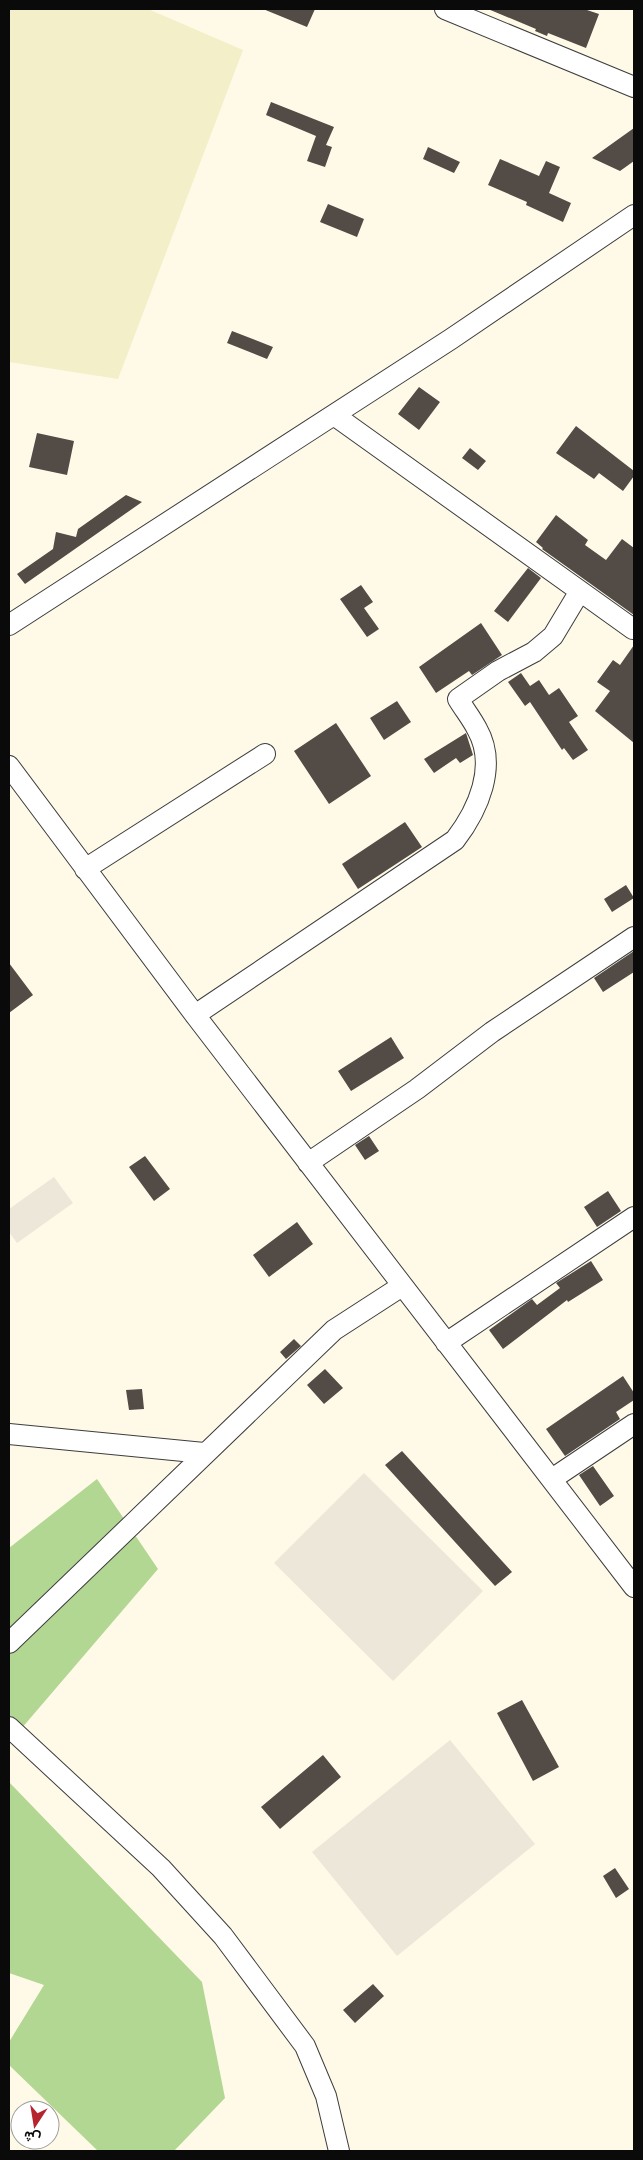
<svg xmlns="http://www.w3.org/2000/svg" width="643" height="2160" font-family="Merriweather,Vazirmatn,serif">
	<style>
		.farmland { fill: #f3efc8 }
		.forest { fill: #b1d792 }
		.plaza { fill: #ece7d8 }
		.building { fill: #524b46 }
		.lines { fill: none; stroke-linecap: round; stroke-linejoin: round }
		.minor-casing { stroke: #3d3d3d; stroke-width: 22 }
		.minor { stroke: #fff; stroke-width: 20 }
	</style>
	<rect width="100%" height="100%" fill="#fffae7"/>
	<path class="farmland" d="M9,9H148L243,50L118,379L9,362Z"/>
	<path class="forest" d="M97,1479L158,1569L9,1743V1548Z
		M9,1782L202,1982L225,2098L174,2151H98L9,2065V2042L44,1985L9,1973Z"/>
	<path class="plaza" d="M54,1177L73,1203L17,1243L9,1232V1209Z
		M364,1473L483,1591L393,1681L274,1563Z
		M450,1740L535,1844L397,1956L312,1852Z"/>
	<path class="building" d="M263,9H315L307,27Z
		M488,9H584L599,14L586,48L548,33L547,36L535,31L536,29Z
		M271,102L334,127L326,145L332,147L325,167L307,161L316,136L266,115Z
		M634,128V161L620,171L592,158Z
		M428,147L460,162L454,173L423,159Z
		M500,159L539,176L546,161L560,167L549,193L571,203L563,222L526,205L527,202L488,185Z
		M328,204L364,219L357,237L320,222Z
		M232,331L273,347L267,359L227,343Z
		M419,387L440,402L419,430L398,414Z
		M576,426L634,471V476L623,491L599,473L594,479L556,453Z
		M37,433L74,441L67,475L29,467Z
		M470,448L486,461L478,470L462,458Z
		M126,495L142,502L25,584L17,574L53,549L56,532L76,537L78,529Z
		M556,515L588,540L585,545L606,560L622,539L634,548V615L542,549L543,548L536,542Z
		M528,568L541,578L508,622L494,611Z
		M361,585L373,602L364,608L379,629L367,637L340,599Z
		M481,623L502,655L472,675L469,671L436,693L419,667Z
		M634,645V743L595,711L610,691L597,682L613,660L620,665Z
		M521,673L530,686L539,680L549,695L559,688L578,716L569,722L588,750L573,760L564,748L562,750L530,702L525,706L508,682Z
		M397,701L411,722L384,740L370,718Z
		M336,723L371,776L329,804L294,751Z
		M466,733L473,755L460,763L456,758L434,773L424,759Z
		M405,822L422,847L358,889L342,864Z
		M626,885L634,898L612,912L604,899Z
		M634,951V972L603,992L594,978Z
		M9,963L33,995L9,1013Z
		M391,1037L404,1058L351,1091L338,1071Z
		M369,1136L379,1151L365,1160L355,1145Z
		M145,1156L170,1189L154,1201L129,1167Z
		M608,1191L621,1211L597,1227L584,1207Z
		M297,1222L313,1244L269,1277L253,1255Z
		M591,1261L603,1280L568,1302L567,1300L503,1349L489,1330L532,1299L537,1305L560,1288L556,1283Z
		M294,1339L301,1346L286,1359L280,1352Z
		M325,1369L343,1388L324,1404L307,1385Z
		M623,1376L634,1393V1400L616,1412L620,1419L565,1456L546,1429Z
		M142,1389L144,1409L129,1410L126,1390Z
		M402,1451L512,1572L495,1586L385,1465Z
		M593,1466L614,1496L600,1506L579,1475Z
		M522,1700L559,1767L533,1781L497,1713Z
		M323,1755L341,1777L280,1829L261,1807Z
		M615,1868L629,1889L616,1898L603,1876Z
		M373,1984L384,1996L355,2023L343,2010Z"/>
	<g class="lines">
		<g class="minor-casing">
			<path id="minor" d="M445,9L634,87
				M334,415L633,629L634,627
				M9,625L451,339L634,215
				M9,766L195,1015L634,1587
				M85,869L265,754
				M195,1015L455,840C478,810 498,766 477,729C472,719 464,709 458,699L498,671L534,652L553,636L580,591
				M308,1163L417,1089L492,1032L634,937
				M446,1343L634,1217
				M9,1434L204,1453
				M552,1479L634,1424
				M9,1643L334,1330L402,1286
				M9,1727L161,1868L223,1936L305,2046L326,2096L339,2151"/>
		</g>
		<use href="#minor" class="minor"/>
	</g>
	<rect width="643" height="2160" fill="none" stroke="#0a0a0a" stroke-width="20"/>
	<g transform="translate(35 2125) rotate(192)"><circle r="24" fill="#ffffff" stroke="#9d9d9d"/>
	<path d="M0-4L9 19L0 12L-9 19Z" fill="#b6252d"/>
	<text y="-8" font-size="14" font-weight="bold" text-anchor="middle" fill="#0a0a0a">ش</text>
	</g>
</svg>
